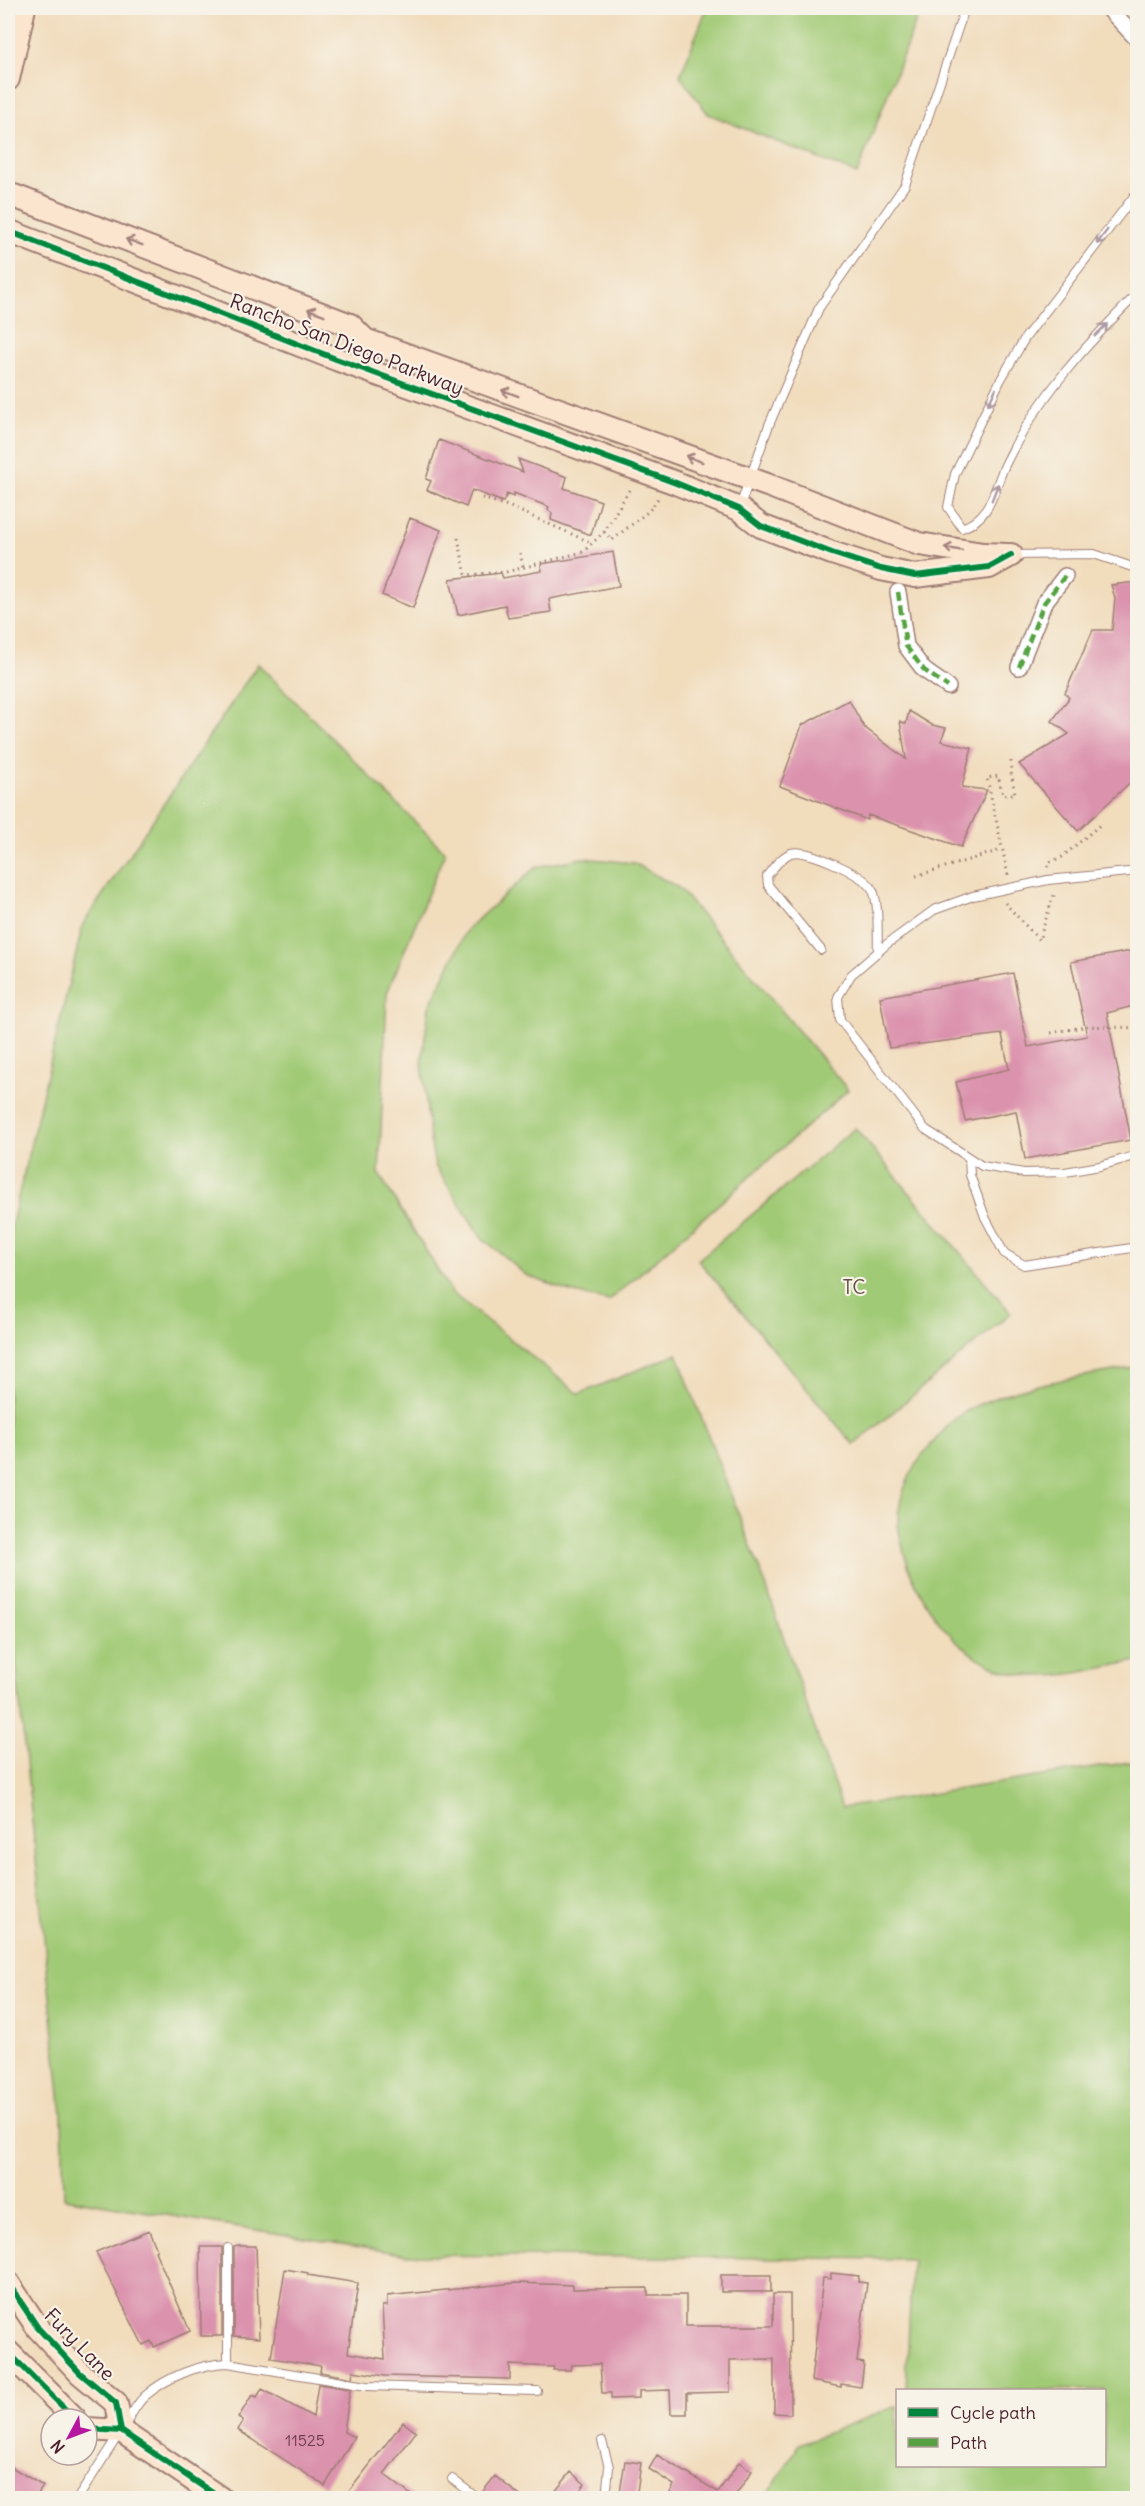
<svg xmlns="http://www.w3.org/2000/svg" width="1145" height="2506" font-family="Delius,sans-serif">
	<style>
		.green { fill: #a1ca76; stroke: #767450; stroke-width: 1.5 }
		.building { fill: #db92ad }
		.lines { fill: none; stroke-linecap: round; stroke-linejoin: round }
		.lane-casing { stroke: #9e7e74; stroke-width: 10 }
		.street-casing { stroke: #9e7e74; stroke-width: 18 }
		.secondary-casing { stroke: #9e7e74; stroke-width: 26 }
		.path { stroke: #9e7e74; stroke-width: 3; stroke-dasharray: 1.5 4.5; stroke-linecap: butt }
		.lane { stroke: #fff; stroke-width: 8 }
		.street { stroke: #fff; stroke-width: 15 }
		.secondary { stroke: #fce5cf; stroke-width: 22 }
		.quiet { stroke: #56a243; stroke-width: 4.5; stroke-dasharray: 9 4.5; stroke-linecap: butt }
		.cycleway-casing { stroke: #f7f3e8; stroke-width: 10 }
		.cycleway { stroke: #00873e; stroke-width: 6 }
		.oneway { stroke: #ae9aa0 }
		.oneway2 { stroke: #a3827d }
		.labels { text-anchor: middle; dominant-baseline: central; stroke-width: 4.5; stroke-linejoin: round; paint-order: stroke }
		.number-label { font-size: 16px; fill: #6e3c4c }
		.street-label { font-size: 20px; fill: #4a1f2b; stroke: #f7f3e8 }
		.park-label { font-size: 20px; fill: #645242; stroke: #f7f3e8 }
	</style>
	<rect width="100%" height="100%" fill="#f7f3e8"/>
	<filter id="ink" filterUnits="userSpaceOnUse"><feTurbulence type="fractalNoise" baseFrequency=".0167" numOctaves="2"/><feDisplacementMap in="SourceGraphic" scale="12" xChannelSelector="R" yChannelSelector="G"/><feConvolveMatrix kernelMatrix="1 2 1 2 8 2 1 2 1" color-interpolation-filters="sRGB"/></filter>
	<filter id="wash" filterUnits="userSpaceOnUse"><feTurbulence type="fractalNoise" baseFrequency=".008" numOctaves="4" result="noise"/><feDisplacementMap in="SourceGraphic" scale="24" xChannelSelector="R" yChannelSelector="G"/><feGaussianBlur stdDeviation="1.35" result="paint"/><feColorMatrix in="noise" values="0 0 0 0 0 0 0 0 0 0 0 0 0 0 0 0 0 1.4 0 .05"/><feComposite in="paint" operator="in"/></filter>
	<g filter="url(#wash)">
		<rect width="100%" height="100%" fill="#f1dcbc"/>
		<path class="green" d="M707,8H921L857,174L708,114L680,76Z
			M258,664L445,852L387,993L379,1174L452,1293L579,1394L677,1354L765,1583L842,1808L1137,1761V2498H766L799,2444L897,2406L898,2466H1104V2390H906L912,2259L408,2255L64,2198L62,2114L8,1586V1240L83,924Z
			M583,858L634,863L679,888L848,1090L609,1301L570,1292L526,1275L481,1237L435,1166L430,1139L422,1062L429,1007L467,929L536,867Z
			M855,1128L1011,1313L854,1445L698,1260Z
			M1137,1367V1661C1091,1669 1041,1687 995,1667C947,1645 914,1594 902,1545C901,1538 898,1530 898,1522C898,1491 915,1461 937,1438C945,1430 953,1418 963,1413C1014,1383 1080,1378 1137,1367Z"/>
		<g id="blocks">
			<path class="building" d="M439,440L523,472L518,459L567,477L564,488L601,501L591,535L551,520L552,513L548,510L549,507L514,493L513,497L507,494L503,502L472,490L466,507L427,490L431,481L426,479Z
				M410,518L441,530L413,608L382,595Z
				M613,552L619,586L549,599L551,612L508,618L505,605L458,615L450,579L501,573L503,578L542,571L541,564Z
				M1137,582V776L1078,831L1019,764L1069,734L1052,721L1069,698L1065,693L1093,630H1112L1115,598L1111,585Z
				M849,700L864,727L906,759L900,721L906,724L909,711L932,725L946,728L941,741L972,748L962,787L987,790L961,847L868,815L867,820L780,786L802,725Z
				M1137,950V1005L1107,1013L1131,1140L1025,1159L1016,1111L965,1121L956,1082L1009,1069L1002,1034L889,1048L880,997L1013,973L1028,1047L1087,1036L1071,962Z
				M149,2230L157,2250L155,2251L190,2331L154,2347L151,2341L143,2345L96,2252Z
				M239,2246H256L259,2338L234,2336V2247Z
				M200,2247H222V2336H201Z
				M285,2269L308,2273V2275L358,2283L348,2353L385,2359L382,2306H387V2296L515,2283L573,2285V2289L648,2288V2295H686V2326H773V2294H790L791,2414L774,2413V2359L730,2360V2392L687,2393V2414H671L670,2390L639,2391V2398L611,2399V2393H602L600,2364L571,2365L570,2370H553L554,2367L510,2365V2379L385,2376L353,2371L352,2378L320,2372L321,2366L271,2358Z
				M831,2273L859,2276L858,2282L867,2283L857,2362L864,2363L861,2387L841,2384V2387L811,2381L823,2278L831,2279Z
				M721,2275H771V2292H721Z
				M318,2384L350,2389L344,2432L354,2437L325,2486L238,2430L243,2421L238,2418L252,2395L257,2397L262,2389L313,2417Z
				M403,2422L416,2432L384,2474L416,2499H343Z
				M657,2455L718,2492L739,2462L752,2471L733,2499H667L674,2485L649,2469Z
				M625,2461L641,2463L636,2499H619Z
				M8,2465L43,2486L35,2499H8Z
				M571,2472L585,2484L574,2499H549Z
				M495,2476L524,2499H483L481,2494Z"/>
		</g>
	</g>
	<g filter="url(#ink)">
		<use href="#blocks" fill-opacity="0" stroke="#9e7e74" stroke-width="1.5"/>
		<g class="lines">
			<g class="lane-casing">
				<path id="lane" d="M1138,191L1025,338L1000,381L955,474L948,507L962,528C993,517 993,489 1006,463C1037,398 1088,343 1138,293
					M740,506L769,425L819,308L905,185L965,8
					M1012,555L1094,554L1138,569
					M1138,871L1048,880L973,896L934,910L887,944L851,975L838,997L840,1020L925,1129L982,1166L1024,1173L1065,1172L1100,1166L1134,1156L1138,1153
					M821,950L768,885L767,876C773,868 781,857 791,853C806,848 862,874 871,887C880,900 877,935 878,952
					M969,1158L970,1175L985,1217L1004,1253L1024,1265L1138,1247
					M228,2248V2363L366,2386L537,2391
					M126,2424C131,2415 137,2403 145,2396C167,2377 199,2364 228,2363
					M602,2441L609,2467L606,2498
					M452,2479L477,2498
					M78,2498L119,2434"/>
			</g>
			<g class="street-casing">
				<path id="street" d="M1108,8L1138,40
					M898,592L906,646L924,670L948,687
					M1019,667L1044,603L1065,576"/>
			</g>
			<g class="secondary-casing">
				<path id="secondary" d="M8,79L24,8
					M8,197L14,196L350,325L365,340L770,486L919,544L983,554L1007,555
					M8,231L336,359L676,483L739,509L761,526L832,553L881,569L915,576L989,567L1011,555
					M8,2283L38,2328L80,2373L116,2403L121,2431
					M8,2352L75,2419
					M87,2429L121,2431L220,2498"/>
			</g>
			<path class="path" d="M482,498L508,506L592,543
				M604,532L612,540L649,511L659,497
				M458,538L466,575L506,572L583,552L604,532L631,487
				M520,553L523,567
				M1047,867L1050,862L1062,857L1101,824
				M1008,875L987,778L998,776L1003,795L1015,794L1011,772V758
				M916,876L1001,850
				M1005,903L1039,940L1055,892
				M1051,1033L1088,1026L1138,1028"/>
			<use href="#lane" class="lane"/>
			<use href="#street" class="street"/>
			<use href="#secondary" class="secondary"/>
			<path class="quiet" d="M898,592L906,646L924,670L948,687
				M1019,667L1044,603L1065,576"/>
			<g class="cycleway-casing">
				<path id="cycleway" d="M8,231L336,359L676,483L739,509L761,526L832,553L881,569L915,576L989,567L1011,555
					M8,2283L38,2328L80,2373L116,2403L121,2431
					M8,2352L75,2419
					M87,2429L121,2431L220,2498"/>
			</g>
			<use href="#cycleway" class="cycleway"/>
		</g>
		<defs><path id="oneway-shaft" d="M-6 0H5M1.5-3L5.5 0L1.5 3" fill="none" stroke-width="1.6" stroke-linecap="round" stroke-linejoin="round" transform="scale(1.5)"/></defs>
		<g class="oneway">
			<use href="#oneway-shaft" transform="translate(1102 237) rotate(127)"/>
			<use href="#oneway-shaft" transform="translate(1101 330) rotate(-45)"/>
			<use href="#oneway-shaft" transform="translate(992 397) rotate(115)"/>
			<use href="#oneway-shaft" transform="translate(995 492) rotate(-69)"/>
		</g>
		<g class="oneway2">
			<use href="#oneway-shaft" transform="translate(134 242) rotate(-159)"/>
			<use href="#oneway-shaft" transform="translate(316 312) rotate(-159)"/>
			<use href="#oneway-shaft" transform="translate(510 393) rotate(-160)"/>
			<use href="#oneway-shaft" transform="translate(694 459) rotate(-160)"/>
			<use href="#oneway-shaft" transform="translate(953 549) rotate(-170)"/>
		</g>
	</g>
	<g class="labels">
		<g class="number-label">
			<text x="305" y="2440">11525</text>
		</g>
		<g class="street-label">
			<text transform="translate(347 344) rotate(21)">Rancho San Diego Parkway</text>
			<text transform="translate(80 2344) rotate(46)">Fury Lane</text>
		</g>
		<g class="park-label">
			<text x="854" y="1286">TC</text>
		</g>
	</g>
	<rect width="1145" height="2506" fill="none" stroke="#f7f3e8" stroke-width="30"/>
	<rect x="896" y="2389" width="210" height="78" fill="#f7f3e8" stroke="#b29e9c" stroke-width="1.5"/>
	<rect x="908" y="2408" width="30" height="9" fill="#00873e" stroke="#b29e9c" stroke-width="1.5"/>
	<text x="950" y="2419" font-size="18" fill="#4a1f2b">Cycle path</text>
	<rect x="908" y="2438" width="30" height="9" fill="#56a243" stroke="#b29e9c" stroke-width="1.5"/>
	<text x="950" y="2449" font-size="18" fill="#4a1f2b">Path</text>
	<g transform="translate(69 2437) rotate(229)"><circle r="28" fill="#f7f3e8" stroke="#b29e9c" stroke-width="1.5"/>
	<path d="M0-4.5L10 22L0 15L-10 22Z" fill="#b5179e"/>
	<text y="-9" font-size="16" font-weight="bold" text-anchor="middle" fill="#4a1f2b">N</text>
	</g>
</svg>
